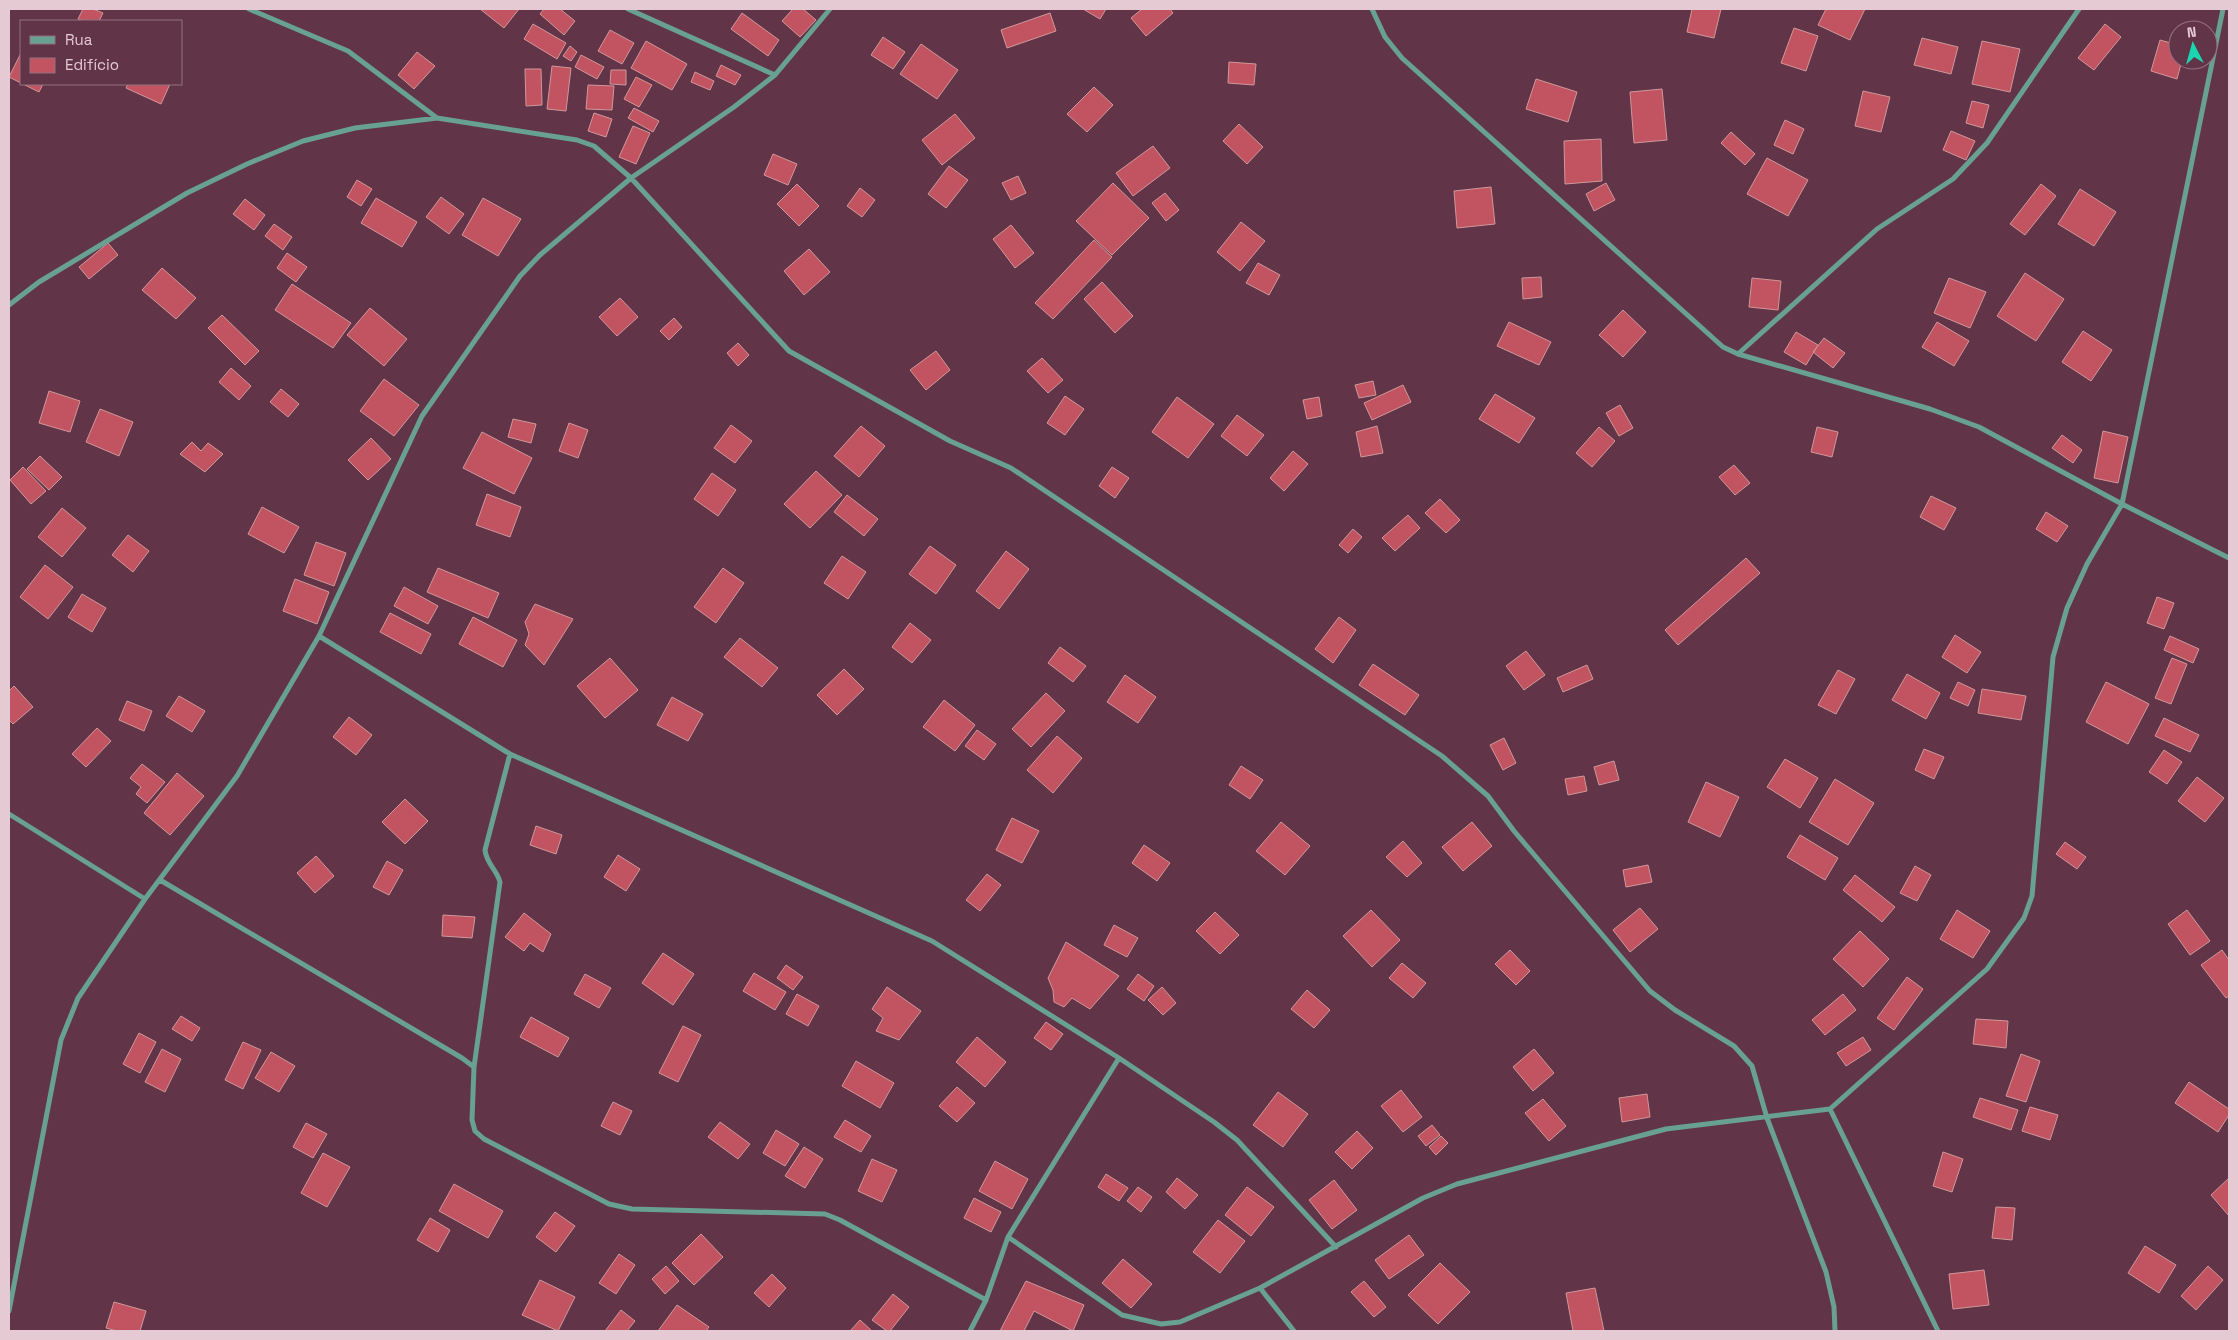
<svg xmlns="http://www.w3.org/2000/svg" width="2238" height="1340" font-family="'Space Grotesk',sans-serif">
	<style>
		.building { fill: #c25361; stroke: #d0989b }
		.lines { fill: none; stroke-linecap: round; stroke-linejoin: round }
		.minor { stroke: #68a091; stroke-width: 5 }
	</style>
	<rect width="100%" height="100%" fill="#613547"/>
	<path class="building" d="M83,9H93L103,13L99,21H83L78,19Z
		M480,9H519L504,28Z
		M544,9H560L575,21L564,35L540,14Z
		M793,9H803L816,20L800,37L782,21Z
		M1083,9H1106L1100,19Z
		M1142,9H1170L1173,13L1146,36L1131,18Z
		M1692,9H1721L1714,38L1687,32Z
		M1826,9H1865L1850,40L1818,25Z
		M742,13L779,40L768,56L731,29Z
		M1050,13L1056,31L1007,48L1001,30Z
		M533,24L566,43L557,59L524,39Z
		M2105,24L2121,37L2094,70L2078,58Z
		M1794,28L1818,36L1806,71L1781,63Z
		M610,30L634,43L622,64L598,51Z
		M883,37L905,52L893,69L871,55Z
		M1922,38L1958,47L1951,74L1914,65Z
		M2160,40L2178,45V60H2182L2177,79L2151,71Z
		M646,41L687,64L672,90L631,68Z
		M1982,41L2020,49L2010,92L1972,84Z
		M921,44L958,70L937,99L900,74Z
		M570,46L577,52L571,61L563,56Z
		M417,52L435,66L414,89L398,75Z
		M21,53V83L9,77Z
		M581,55L604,67L597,79L575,67Z
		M1229,62L1256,64L1254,85L1228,83Z
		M721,65L741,75L735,85L716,76Z
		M552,66L571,68L566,111L547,109Z
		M525,69H541L542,105L526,106Z
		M611,70H626V85L610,84Z
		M695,72L714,81L710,90L691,82Z
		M636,77L652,85L639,107L624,99Z
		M1536,79L1577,92L1568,122L1526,109Z
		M23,84H43L39,92Z
		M128,84H170L161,104L126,88Z
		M588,85L614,86L612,110L586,109Z
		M1094,87L1113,105L1087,132L1067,114Z
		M1662,89L1667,140L1634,143L1630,92Z
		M1863,91L1890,97L1881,132L1855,126Z
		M1972,101L1989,105L1983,128L1966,123Z
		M634,108L659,121L653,132L628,118Z
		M594,113L612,119L606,137L588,131Z
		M955,114L975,138L942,165L922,140Z
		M1785,120L1804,129L1793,154L1774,145Z
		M1239,124L1263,147L1247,164L1223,141Z
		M633,126L650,133L636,164L619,157Z
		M1951,131L1975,141L1966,160L1943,150Z
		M1731,132L1755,154L1745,165L1721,143Z
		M1601,139L1602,181L1565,184L1564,141Z
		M1153,146L1170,168L1133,196L1116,173Z
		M773,154L797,164L788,185L764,175Z
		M1767,158L1808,180L1788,216L1747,194Z
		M949,166L968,180L946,208L928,194Z
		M1018,176L1026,193L1011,200L1002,183Z
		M357,180L372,189L361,206L347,197Z
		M1113,183L1149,218L1112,255L1076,221Z
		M1606,183L1615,200L1594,211L1586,194Z
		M797,184L819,206L799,226L777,204Z
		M2041,184L2056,196L2025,235L2010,224Z
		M1491,187L1495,224L1457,228L1454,191Z
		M860,188L875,200L862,217L847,206Z
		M2080,189L2116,212L2094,246L2058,224Z
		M1165,193L1179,210L1166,221L1152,203Z
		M441,197L464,214L449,234L426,217Z
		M376,198L417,222L402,247L361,223Z
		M483,198L521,219L498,256L462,235Z
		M245,199L265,215L254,230L233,214Z
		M1241,222L1265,241L1240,271L1217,252Z
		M274,224L292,237L283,250L265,236Z
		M1011,225L1034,253L1015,268L993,239Z
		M1094,240L1112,257L1053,319L1035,303Z
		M108,243L118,255L89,279L79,267Z
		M809,249L830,272L804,295L784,271Z
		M287,253L307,267L296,282L277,268Z
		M1258,263L1280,275L1269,295L1246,283Z
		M162,268L196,298L176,319L142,290Z
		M2025,273L2064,299L2036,341L1997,316Z
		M1541,277L1542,297L1523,299L1522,278Z
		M1752,278L1781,281L1778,310L1749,307Z
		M1949,278L1986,292L1970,328L1934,313Z
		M1102,282L1133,316L1115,333L1084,299Z
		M292,284L351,323L333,348L275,310Z
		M620,298L638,317L617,336L599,317Z
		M370,308L407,339L384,366L347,335Z
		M1623,310L1646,332L1623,357L1599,335Z
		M222,315L259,351L245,365L208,328Z
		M674,318L682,327L669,340L660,331Z
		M1509,322L1551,342L1539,365L1497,346Z
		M1937,322L1969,341L1954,366L1922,347Z
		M2083,331L2112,350L2091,381L2062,362Z
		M1796,332L1818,345L1806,365L1784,352Z
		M1824,338L1845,353L1833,368L1813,352Z
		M738,343L749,355L738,366L727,353Z
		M936,351L950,370L926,390L910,370Z
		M1042,358L1063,380L1048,393L1027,371Z
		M231,368L251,386L239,400L219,382Z
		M384,379L419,405L394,436L360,411Z
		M1373,381L1376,395L1359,398L1355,385Z
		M1403,385L1411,402L1372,420L1364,403Z
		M281,389L299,404L288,417L270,402Z
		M49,391L80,401L70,432L39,423Z
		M1495,394L1535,418L1519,443L1479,419Z
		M1065,396L1084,409L1065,435L1047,423Z
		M1177,397L1214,424L1188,458L1152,432Z
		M1319,397L1322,416L1307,419L1303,400Z
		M1620,405L1633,428L1619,436L1606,413Z
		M100,409L133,422L119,456L86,442Z
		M1237,415L1264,435L1247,456L1221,436Z
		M513,419L536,424L531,443L508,437Z
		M569,423L588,430L578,458L559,451Z
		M731,425L752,441L735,463L714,448Z
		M861,426L885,446L859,477L834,456Z
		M1377,426L1383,453L1361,457L1356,432Z
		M1599,427L1615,441L1592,467L1576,453Z
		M1817,427L1838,432L1832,457L1811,452Z
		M2103,431L2128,437L2118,483L2094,478Z
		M482,432L532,458L514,494L463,468Z
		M2062,435L2082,450L2073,463L2052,448Z
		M371,438L391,459L368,480L348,460Z
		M192,442L201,451L208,443L223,454L205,472L180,454Z
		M1293,451L1308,464L1284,491L1270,478Z
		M40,456L62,477L49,490L27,469Z
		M1734,465L1750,483L1735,495L1719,477Z
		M23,467L46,491L31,504L10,480Z
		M1112,467L1129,478L1115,498L1099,486Z
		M816,471L842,495L810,528L784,504Z
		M712,473L736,490L718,516L694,499Z
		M487,494L521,507L510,537L476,525Z
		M847,495L878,519L864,536L834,512Z
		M1931,496L1956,508L1944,530L1920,517Z
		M1440,499L1460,520L1446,533L1425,513Z
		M262,507L299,527L284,553L248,534Z
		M62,508L86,528L62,557L38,537Z
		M2046,512L2068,526L2057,542L2036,529Z
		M1408,515L1420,528L1395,551L1382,538Z
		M1353,529L1362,537L1348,553L1339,545Z
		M128,535L149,551L133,572L112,555Z
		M316,542L346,553L334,586L304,575Z
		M930,546L956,565L936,594L909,574Z
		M1006,551L1029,569L999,609L976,591Z
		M842,556L866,572L848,599L824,583Z
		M1746,558L1760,573L1678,645L1665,630Z
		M45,565L73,587L48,619L20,597Z
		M438,568L499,593L488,618L427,592Z
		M723,568L744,583L716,623L694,607Z
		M295,579L329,592L317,624L283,611Z
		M404,587L438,606L428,624L394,606Z
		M82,594L106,608L92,632L68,617Z
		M2157,597L2174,603L2164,629L2147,623Z
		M535,604L573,619L544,665L525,645L529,634L525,622Z
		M390,613L431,634L421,654L380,632Z
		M473,617L517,640L503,667L459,644Z
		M1339,617L1356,630L1333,663L1315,649Z
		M910,623L931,640L912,663L892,647Z
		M1955,635L1981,652L1967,673L1942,657Z
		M2170,636L2199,649L2193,663L2164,650Z
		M740,638L778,668L762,687L724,657Z
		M1060,647L1086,666L1073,682L1048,663Z
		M1526,651L1545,675L1524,690L1506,666Z
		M610,658L638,690L605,718L577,686Z
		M2172,658L2187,664L2171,704L2155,698Z
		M1373,664L1419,695L1405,715L1359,685Z
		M1587,665L1593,679L1563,692L1557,678Z
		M844,669L864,689L837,715L817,695Z
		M1838,670L1855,679L1836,714L1818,705Z
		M1907,674L1940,693L1926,719L1892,700Z
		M1125,675L1156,697L1138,723L1107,702Z
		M1958,682L1975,690L1968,706L1950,698Z
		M2106,682L2149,704L2128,744L2086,722Z
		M14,686L33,707L13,724L9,720V691Z
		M1982,689L2026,696L2021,720L1978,713Z
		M1046,693L1065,711L1031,747L1012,729Z
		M179,696L205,711L192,732L166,716Z
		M672,697L703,714L688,741L657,725Z
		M944,700L975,725L955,751L923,727Z
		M127,701L152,711L144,731L119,720Z
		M349,717L372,735L356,755L333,737Z
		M2164,718L2199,735L2190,752L2155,736Z
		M97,728L111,741L86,767L72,754Z
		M977,730L996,744L984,760L965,746Z
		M1057,736L1082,758L1053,793L1027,770Z
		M1504,738L1516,763L1503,770L1490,745Z
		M1924,749L1944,757L1934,779L1915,770Z
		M2164,750L2182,762L2167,784L2149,772Z
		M1785,759L1818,778L1800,808L1767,787Z
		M1614,761L1619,780L1599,785L1594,767Z
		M142,764L165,782L147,803L136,794L141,787L130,778Z
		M1241,766L1263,780L1250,799L1229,785Z
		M177,773L204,796L170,835L144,813Z
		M1584,776L1587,791L1568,795L1565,779Z
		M2197,777L2224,798L2205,822L2178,801Z
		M1835,779L1874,803L1848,845L1809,822Z
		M1706,782L1739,797L1720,837L1688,822Z
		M405,799L428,821L405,844L382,822Z
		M1012,818L1039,831L1022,863L996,850Z
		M1281,822L1310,846L1285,875L1256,851Z
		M1472,822L1492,846L1463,871L1442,847Z
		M536,826L562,835L556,854L530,845Z
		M1800,835L1838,858L1825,880L1787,857Z
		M1403,841L1422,863L1407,877L1386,857Z
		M2065,842L2086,857L2077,869L2056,854Z
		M1144,845L1170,863L1157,881L1132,863Z
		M618,855L640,869L626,891L604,877Z
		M316,856L334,876L315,893L297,873Z
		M387,861L403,870L389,895L373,887Z
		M1648,865L1652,882L1626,887L1623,870Z
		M1915,866L1931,875L1917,901L1900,893Z
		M987,874L1001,885L980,911L966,900Z
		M1855,875L1895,907L1882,922L1843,890Z
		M1640,908L1658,929L1630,952L1613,930Z
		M1371,910L1400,940L1372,967L1343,936Z
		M1957,910L1990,931L1973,958L1940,939Z
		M2187,910L2210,941L2190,955L2168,924Z
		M1215,912L1239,935L1220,954L1196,931Z
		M524,913L551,934L543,952L530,943L524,951L505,937Z
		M443,915L475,917L472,938L442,936Z
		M1114,925L1138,938L1127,957L1104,945Z
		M1860,931L1889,959L1863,987L1833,959Z
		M1066,942L1119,976L1090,1009L1072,998L1064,1007L1054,1002L1053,990L1048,978Z
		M1510,950L1530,971L1516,985L1495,964Z
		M2222,950L2229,960V996L2226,998L2201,965Z
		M663,953L694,974L673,1005L642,983Z
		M1402,963L1426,983L1413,998L1389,978Z
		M786,965L803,977L793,990L777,978Z
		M754,973L786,992L775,1010L743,991Z
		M585,974L611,988L599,1008L574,994Z
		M1138,974L1154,986L1144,1001L1127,989Z
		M1907,977L1923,989L1894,1030L1877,1018Z
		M887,987L921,1011L899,1040L876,1031L883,1018L872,1009Z
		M1162,987L1176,1003L1163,1015L1148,1000Z
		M1307,990L1330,1010L1314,1028L1291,1009Z
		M797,994L819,1006L808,1026L786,1014Z
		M1843,994L1856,1010L1825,1035L1812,1020Z
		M181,1016L200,1028L192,1041L172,1029Z
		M531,1017L569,1038L558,1057L520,1037Z
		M1976,1019L2008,1021L2006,1048L1973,1044Z
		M1046,1022L1063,1034L1051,1050L1034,1038Z
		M683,1026L701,1035L678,1082L659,1073Z
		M139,1033L156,1042L140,1073L123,1064Z
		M977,1037L1006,1062L985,1087L956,1062Z
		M1863,1037L1871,1050L1846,1066L1837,1053Z
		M243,1042L261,1050L243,1089L225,1080Z
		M162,1049L181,1059L165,1092L145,1082Z
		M1534,1049L1554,1073L1533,1091L1513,1067Z
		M271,1052L295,1066L279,1092L255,1078Z
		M2021,1054L2040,1061L2026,1102L2006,1096Z
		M856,1061L894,1083L880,1108L842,1086Z
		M2189,1082L2229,1109V1115L2218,1132L2175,1103Z
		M957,1087L975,1103L957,1122L939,1106Z
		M1401,1090L1422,1117L1403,1132L1381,1106Z
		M1278,1092L1308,1114L1283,1147L1253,1125Z
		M1647,1094L1650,1117L1622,1122L1619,1098Z
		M1980,1098L2018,1110L2011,1130L1973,1117Z
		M1543,1099L1566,1126L1549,1141L1525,1113Z
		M613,1102L632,1111L620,1135L601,1126Z
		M2030,1107L2058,1115L2050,1140L2022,1131Z
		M845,1120L871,1136L861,1152L834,1137Z
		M720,1122L750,1144L738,1159L708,1137Z
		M306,1123L327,1134L313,1158L293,1147Z
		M1432,1125L1440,1135L1426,1146L1418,1136Z
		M776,1130L799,1144L785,1166L763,1153Z
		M1357,1131L1373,1148L1352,1169L1335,1152Z
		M1441,1136L1448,1143L1436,1155L1429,1147Z
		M804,1147L823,1159L805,1188L785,1176Z
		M1943,1152L1963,1159L1952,1192L1933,1186Z
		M323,1153L350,1167L327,1207L301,1193Z
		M872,1159L897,1170L882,1202L858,1191Z
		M995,1161L1028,1179L1012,1209L979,1191Z
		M1106,1174L1128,1188L1119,1201L1098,1187Z
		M1177,1178L1198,1195L1185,1209L1166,1192Z
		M2229,1178V1216L2211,1195Z
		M1334,1180L1357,1210L1332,1229L1309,1200Z
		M454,1184L503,1211L488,1238L439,1211Z
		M1138,1187L1152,1197L1141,1212L1127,1201Z
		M1247,1187L1274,1207L1251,1236L1225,1215Z
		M974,1198L1001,1212L991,1232L964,1218Z
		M1996,1207L2015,1208L2012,1240L1992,1238Z
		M555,1212L575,1226L556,1252L536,1237Z
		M430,1218L450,1230L438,1252L417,1240Z
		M1218,1220L1245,1241L1220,1273L1193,1252Z
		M701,1234L723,1257L694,1285L672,1263Z
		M1409,1235L1424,1255L1389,1279L1375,1260Z
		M2145,1246L2176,1265L2159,1293L2128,1273Z
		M619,1254L635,1265L616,1294L599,1283Z
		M1123,1259L1152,1284L1131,1308L1102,1283Z
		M1440,1263L1470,1292L1438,1324L1408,1295Z
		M666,1266L679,1281L665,1294L652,1279Z
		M2208,1266L2223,1280L2196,1310L2181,1296Z
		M1984,1270L1989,1305L1953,1309L1949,1274Z
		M772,1274L786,1288L769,1307L754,1293Z
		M540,1280L575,1297L558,1331L522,1315Z
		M1026,1281L1084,1305L1073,1331L1034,1311L1024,1331H1000Z
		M1364,1281L1386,1307L1374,1317L1351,1292Z
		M1595,1288L1604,1331H1573L1566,1293Z
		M893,1294L909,1307L890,1331H887L872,1320Z
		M114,1302L146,1311L140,1331H117L106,1328Z
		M677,1305L709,1327L706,1331H658Z
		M621,1310L635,1321L627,1331H605Z
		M860,1320L872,1331H850Z"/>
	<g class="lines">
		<path class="minor" d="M249,9L348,51L437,118
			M628,9L775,75
			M1372,9L1385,37L1402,58L1723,347L1738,354L1930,409L1979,427L2122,504L2229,558
			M9,305L39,282L187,193L247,164L303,141L355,128L437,118L577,140L594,146L631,178L789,351L950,441L1011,468L1442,756L1488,796L1514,831L1650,991L1675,1010L1734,1046L1752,1066L1767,1118L1826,1272L1834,1307L1835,1331
			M1738,354L1877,229L1953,179L1987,143L2079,9
			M319,636L510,754L932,941L1119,1058L1214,1122L1237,1140L1336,1247
			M9,814L145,899
			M160,880L462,1058L474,1067L472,1120L475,1131L484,1139L609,1204L632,1209L825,1214L840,1220L986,1300
			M474,1067L500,882C497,870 486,863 485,850L510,754
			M1830,1109L1938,1331
			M1008,1237L1119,1058
			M1260,1288L1294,1331
			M9,1311L61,1040L78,998L145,899L237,776L319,636L422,416L520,276L540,255L631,178L734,107L775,75L830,9
			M970,1331L986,1300L1008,1237L1122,1315L1161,1324L1180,1322L1260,1288L1423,1198L1457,1184L1666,1129L1830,1109L1987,969L2024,918L2032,896L2053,657L2067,608L2087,564L2122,504L2223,9"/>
	</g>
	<rect width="2238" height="1340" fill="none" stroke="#e5c9d3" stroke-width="20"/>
	<rect x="20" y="20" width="162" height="65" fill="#613547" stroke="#96707f"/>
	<rect x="30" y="36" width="25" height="8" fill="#68a091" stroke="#96707f"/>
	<text x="65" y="45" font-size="15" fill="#e5c9d3">Rua</text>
	<rect x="30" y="58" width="25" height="15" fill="#c25361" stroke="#96707f"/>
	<text x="65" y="70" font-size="15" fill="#e5c9d3">Edifício</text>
	<g transform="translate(2193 45) rotate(354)"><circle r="24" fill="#613547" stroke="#96707f"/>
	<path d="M0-4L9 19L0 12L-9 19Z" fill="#1bd5b1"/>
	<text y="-8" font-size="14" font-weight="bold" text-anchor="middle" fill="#e5c9d3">N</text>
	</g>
</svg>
